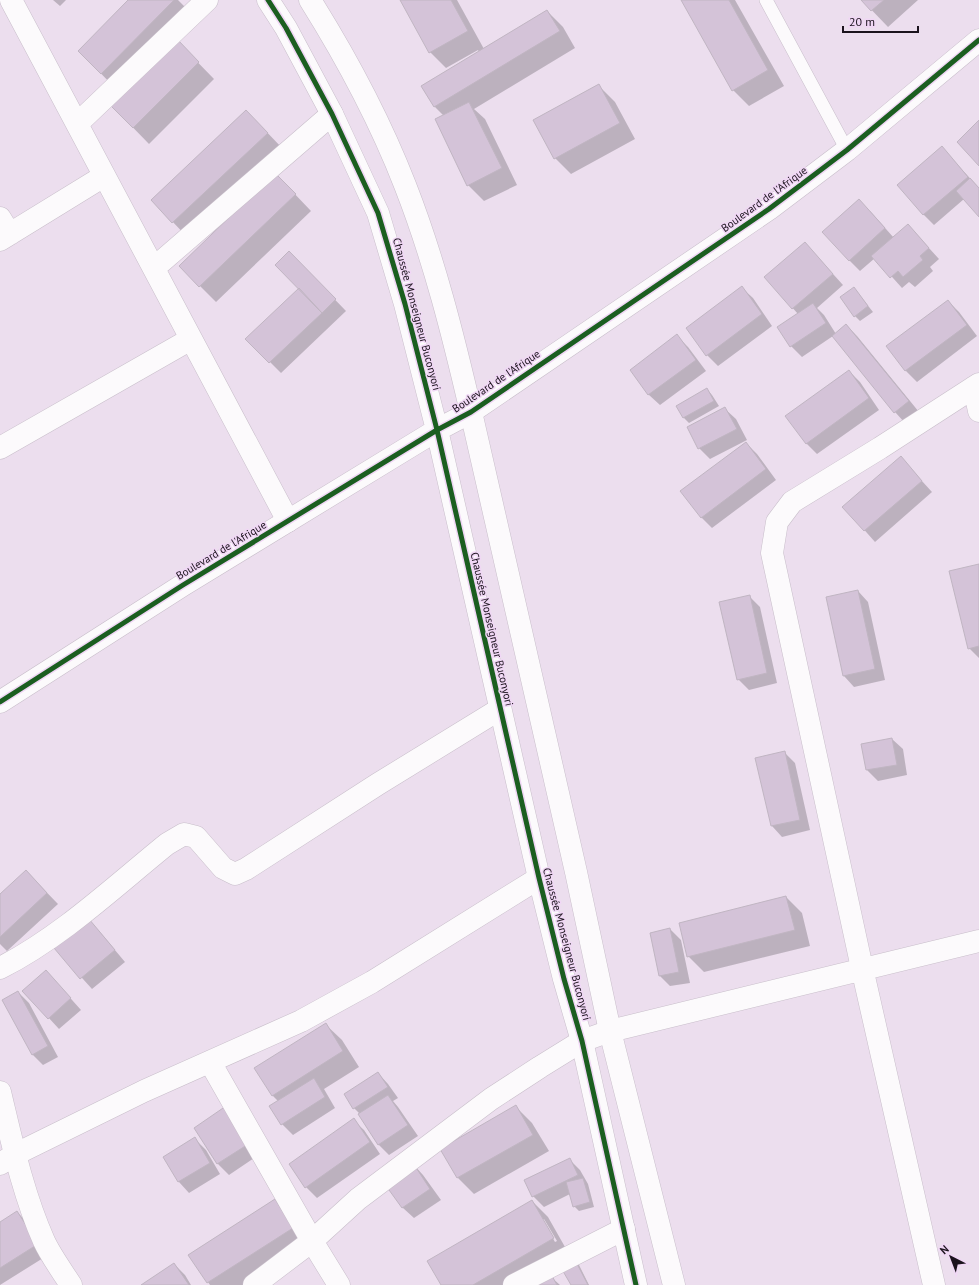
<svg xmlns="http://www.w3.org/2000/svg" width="979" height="1285" font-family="'PT Sans',sans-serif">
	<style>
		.shadow { fill: #0003; fill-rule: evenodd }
		.building { fill: #d4c3d8; stroke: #c0b5c2 }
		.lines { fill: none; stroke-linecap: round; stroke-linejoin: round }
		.service-casing { stroke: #c8beca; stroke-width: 14 }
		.minor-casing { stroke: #c8beca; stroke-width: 23 }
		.tertiary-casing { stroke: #c8beca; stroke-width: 23 }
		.service { stroke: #fcfafc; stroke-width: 13 }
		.minor { stroke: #fcfafc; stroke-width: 22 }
		.tertiary { stroke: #fcfafc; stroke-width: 22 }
		.cycleway-casing { stroke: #f0d7f5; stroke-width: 8 }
		.cycleway { stroke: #1b5e20; stroke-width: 5 }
		.labels { text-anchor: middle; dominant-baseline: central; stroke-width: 3; stroke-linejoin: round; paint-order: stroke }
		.street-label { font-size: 11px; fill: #1b131d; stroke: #f0d7f5 }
	</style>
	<rect width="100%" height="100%" fill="#ecdeee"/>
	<path class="shadow" d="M53,0H66L60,6Z
		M130,0H178L192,14L117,90L79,51Z
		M401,0H457L484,49L547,11L563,27L575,48L474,109L485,119L517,185L484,201L468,185L444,116L435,107L422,86L479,52L478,50L446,68L430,52Z
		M682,0H735L784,86L749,106L733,90Z
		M862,0H918L888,27Z
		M178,42L214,79L149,144L112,106Z
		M599,86L615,102L635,139L571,174L555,158Z
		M262,127L283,149L189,239L152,200Z
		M942,148L979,188V215L964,199L934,225L923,214Z
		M291,190L311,211L216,302L180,266Z
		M870,211L894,238L908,225L939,259L930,267L933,271L915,287L909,282L902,288L875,258L860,271L849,260Z
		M805,243L843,285L817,308L824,315L836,334L846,325L857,336L919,412L905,423L895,412L833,336L802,357L791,346L779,327L798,314L766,278Z
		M289,252L346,311L281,373L247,339L300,288Z
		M742,288L753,298L772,326L718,366L707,355Z
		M854,288L873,312L860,321L855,316Z
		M948,301L959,312L977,336L917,382L906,371L888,346Z
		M677,336L688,347L706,371L660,405L649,395L631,370Z
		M849,371L860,382L879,410L817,454L806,443Z
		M707,389L712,395L719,406L689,423L684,418L678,406Z
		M725,409L736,419L747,440L710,459L699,448Z
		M746,443L757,454L776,480L712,528L701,517Z
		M901,458L932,492L875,542L844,507Z
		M979,565V658L969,648Z
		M858,591L868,602L885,680L854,687L844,676Z
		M749,596L760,607L777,683L749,690L738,679Z
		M892,739L903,749L907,775L878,781L867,770L862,744Z
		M784,752L795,763L810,830L782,837L772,826Z
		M26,871L58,904L7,951L0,944V896Z
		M786,897L802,913L810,946L704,972L688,956Z
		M670,929L681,940L690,983L670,986L660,976Z
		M99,931L125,962L92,989L55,948Z
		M56,982L81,1010L59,1029L24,991Z
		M18,992L29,1003L58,1057L43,1065L32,1054Z
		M325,1024L342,1040L359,1067L324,1089L335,1108L293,1135L282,1124L278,1101L273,1096L256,1069Z
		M378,1073L388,1084L398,1098L393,1101L398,1107L418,1136L389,1155L378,1144L360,1114L354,1108Z
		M516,1107L532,1123L549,1151L474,1194L458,1178L442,1149Z
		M226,1108L260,1154L229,1175L218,1164L195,1128Z
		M353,1120L364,1130L380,1154L317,1198L306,1187Z
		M195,1139L206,1150L220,1174L189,1193L179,1182L164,1157Z
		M569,1159L580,1170L588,1184L594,1207L579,1211L574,1206L570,1194L544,1207L533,1196Z
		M413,1164L423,1175L441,1200L414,1218L403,1208L386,1183Z
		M274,1200L290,1216L309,1244L245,1285H210L189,1255Z
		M532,1201L548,1217L569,1254L516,1285H442ZM542,1219H544L557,1241L555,1242Z
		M17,1212L28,1223L48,1255L0,1285V1223Z
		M573,1260L579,1265L589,1285H572Z
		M174,1264L185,1275L191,1285H142Z
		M550,1276L560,1285H534Z"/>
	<path class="building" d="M128,0H174L101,74L78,51Z
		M400,0H451L468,31L429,53Z
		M681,0H729L768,70L732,91Z
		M861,0H884L871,11Z
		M547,10L560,31L434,107L421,86Z
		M178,40L199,62L133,128L111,106Z
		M599,84L620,123L554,159L533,120Z
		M469,102L502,168L467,186L435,119Z
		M246,110L268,133L172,223L151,200Z
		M979,120V166L957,142Z
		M942,146L968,177L923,215L897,185Z
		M275,173L296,194L199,287L179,266Z
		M970,178L979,188V217L956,191Z
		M859,199L885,228L849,261L822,232Z
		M908,224L929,248L920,256L923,260L903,277L898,271L890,278L871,256Z
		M805,242L833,274L792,309L764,277Z
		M289,251L336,299L322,313L275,265Z
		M742,286L762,314L706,356L686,328Z
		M854,287L868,306L854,317L840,297Z
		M299,288L322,313L269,363L245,339Z
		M948,300L967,325L905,371L886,346Z
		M813,303L826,323L790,347L777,327Z
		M846,324L909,401L894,413L832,336Z
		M677,334L696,360L648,395L630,370Z
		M849,370L869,398L806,444L785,416Z
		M707,388L714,401L683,418L676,406Z
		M725,407L737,429L698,449L687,427Z
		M746,442L766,469L701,518L680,491Z
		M901,456L922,481L864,531L842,507Z
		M979,564V646L968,649L949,571Z
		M858,590L875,669L843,676L826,597Z
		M750,595L767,673L737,680L719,602Z
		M892,738L897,765L866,770L861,744Z
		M785,751L800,820L771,826L755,758Z
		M26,870L47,893L0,937V894Z
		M786,896L795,930L687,957L679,923Z
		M89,919L115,950L80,979L54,948Z
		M670,928L679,972L659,976L650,933Z
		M46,970L71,998L48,1019L22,991Z
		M18,991L48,1046L32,1055L2,1000Z
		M326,1023L343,1051L272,1096L254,1068Z
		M378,1072L388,1087L353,1109L344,1094Z
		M314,1078L325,1097L281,1125L269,1106Z
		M388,1095L408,1125L378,1145L358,1114Z
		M516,1105L533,1135L457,1178L440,1149Z
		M226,1106L250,1143L217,1164L194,1128Z
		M354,1118L370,1142L305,1188L289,1164Z
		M195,1137L210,1163L178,1182L163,1157Z
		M570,1158L578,1175L532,1197L524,1180Z
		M413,1163L430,1189L402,1208L384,1183Z
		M583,1178L590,1202L573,1207L566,1182Z
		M275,1199L293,1228L207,1283L188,1255Z
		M532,1200L554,1238L473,1285H441L427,1261Z
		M17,1211L38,1244L0,1268V1222Z
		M574,1258L588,1285H571L560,1266Z
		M174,1263L189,1285H141Z
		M551,1274L557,1285H532Z"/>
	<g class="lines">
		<g class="service-casing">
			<path id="service" d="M766,0L847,150"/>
		</g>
		<g class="minor-casing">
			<path id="minor" d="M11,0L288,521
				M77,124L207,0
				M0,218L10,234
				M0,240L104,176
				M154,268L332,114
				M974,387L979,411
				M471,412L769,209L847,150L979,40
				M0,448L191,339
				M0,968C60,938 115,886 167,844L184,834L196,837L223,868L235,874L246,869L378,784L500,709
				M210,1062L312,1241L339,1285
				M0,1092C12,1142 23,1194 44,1241C51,1256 62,1271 71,1285
				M0,1164L16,1154L144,1091L301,1021L372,982L539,878
				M254,1285L312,1241L358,1199L491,1099L540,1067L582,1041L610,1031L979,941
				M514,1285L624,1229
				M934,1285L862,968L772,553L777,522L792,502L880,448L979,384"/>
		</g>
		<g class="tertiary-casing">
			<path id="tertiary" d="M268,0L286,28L332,114L378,213L405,304L437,430L539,878L564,979L582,1041L636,1285
				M310,0C347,59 380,121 405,185C434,259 453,335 471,412L576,872L610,1031L674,1285
				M0,702L183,585L437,430L471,412"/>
		</g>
		<use href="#service" class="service"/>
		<use href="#minor" class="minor"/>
		<use href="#tertiary" class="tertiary"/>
		<g class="cycleway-casing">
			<path id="cycleway" d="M268,0L286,28L332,114L378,213L405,304L437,430L539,878L564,979L582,1041L636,1285
				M0,702L183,585L437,430L471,412L769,209L847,150L979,40"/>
		</g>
		<use href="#cycleway" class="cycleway"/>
	</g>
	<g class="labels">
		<g class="street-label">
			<text transform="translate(764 199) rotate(-36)">Boulevard de l'Afrique</text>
			<text transform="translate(417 314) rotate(75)">Chaussée Monseigneur Buconyori</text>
			<text transform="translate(496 381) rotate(-34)">Boulevard de l'Afrique</text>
			<text transform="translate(221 550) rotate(-31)">Boulevard de l'Afrique</text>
			<text transform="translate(492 629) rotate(77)">Chaussée Monseigneur Buconyori</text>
			<text transform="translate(567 944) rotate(75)">Chaussée Monseigneur Buconyori</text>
		</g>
	</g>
	<g transform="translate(951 1257) rotate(318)" stroke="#f0d7f5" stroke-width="3" paint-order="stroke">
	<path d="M0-3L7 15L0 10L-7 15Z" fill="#1b131d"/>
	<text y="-6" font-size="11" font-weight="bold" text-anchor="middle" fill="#1b131d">N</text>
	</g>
	<path d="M843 26v6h75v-6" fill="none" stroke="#1b131d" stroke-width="2"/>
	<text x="849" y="26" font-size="12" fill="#1b131d" stroke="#f0d7f5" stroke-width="3" paint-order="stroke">20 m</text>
</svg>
